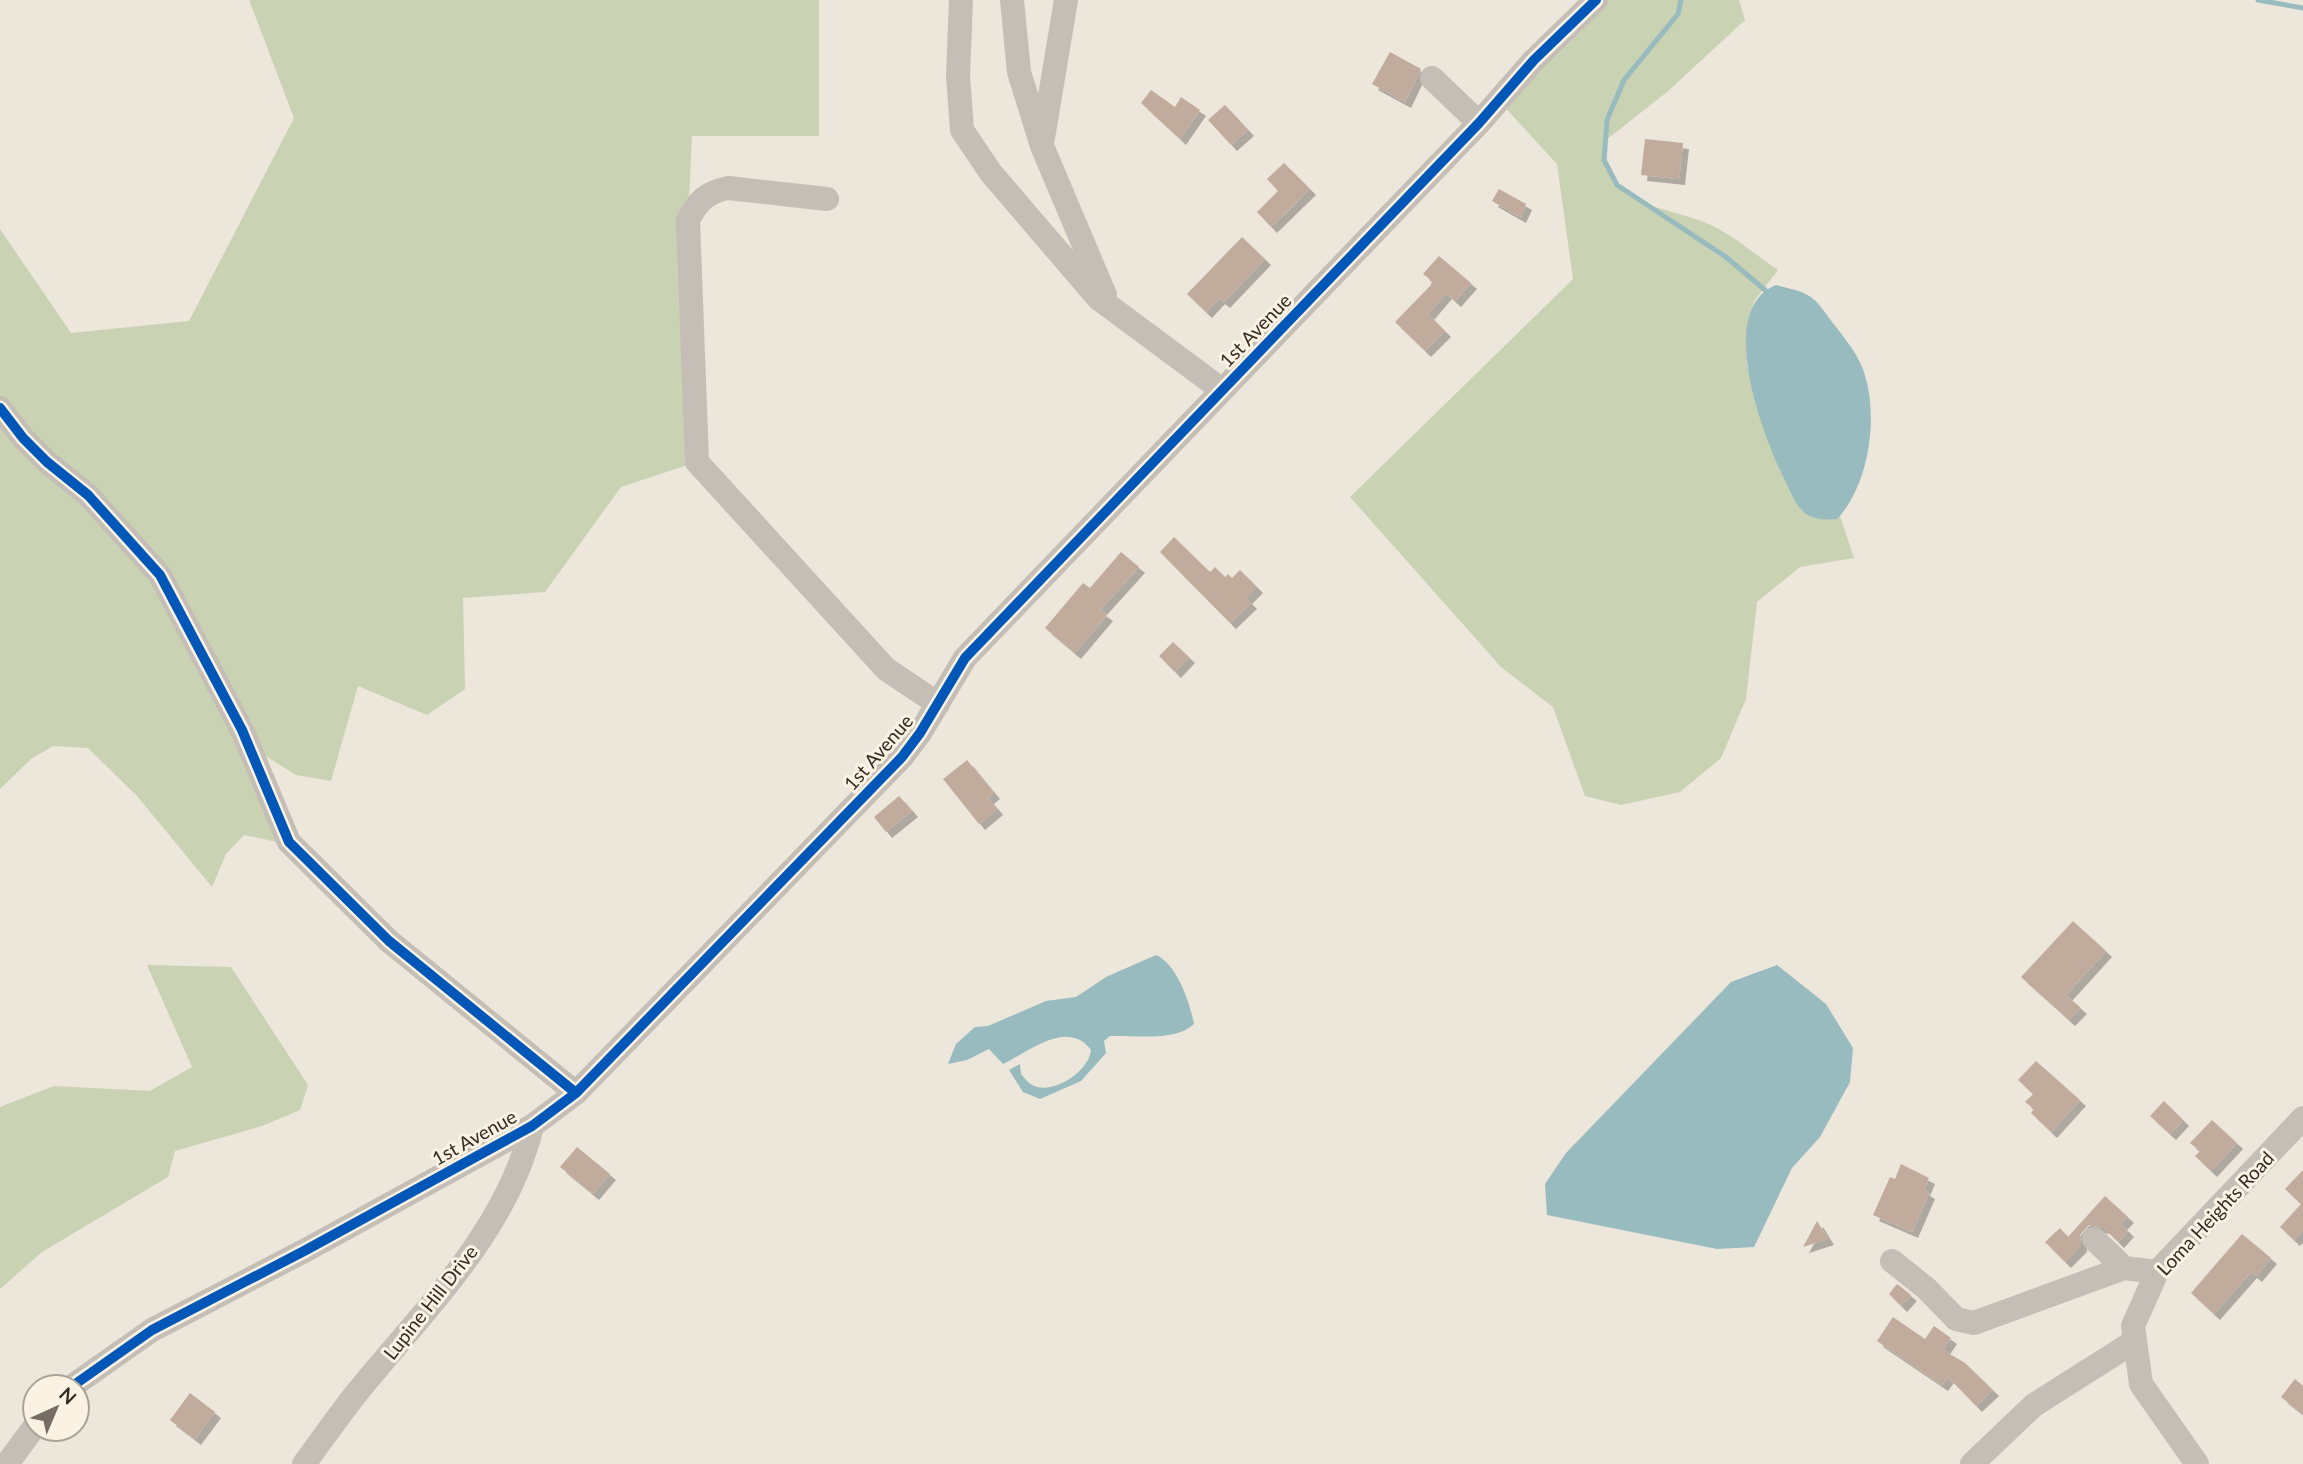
<svg xmlns="http://www.w3.org/2000/svg" width="2303" height="1464" font-family="Lato,sans-serif">
	<style>
		.green { fill: #cad2b4 }
		.water { fill: #97bbbe }
		.lines { fill: none; stroke-linecap: round; stroke-linejoin: round }
		.stream { stroke: #97bbbe; stroke-width: 5 }
		.building { fill: #c1ab9c; filter: url(#shadow) }
		.minor { stroke: #c4beb6; stroke-width: 24 }
		.cycleway-casing { stroke: #faf2e2; stroke-width: 15 }
		.cycleway { stroke: #0057b8; stroke-width: 10 }
		.labels { text-anchor: middle; dominant-baseline: central; stroke-width: 6; stroke-linejoin: round; paint-order: stroke }
		.street-label { font-size: 19px; fill: #352b24; stroke: #faf2e2 }
	</style>
	<defs>
		<filter id="shadow"><feDropShadow dx="6" dy="6" stdDeviation="0" flood-color="#0004"/></filter>
	</defs>
	<rect width="100%" height="100%" fill="#ece6db"/>
	<path class="green" d="M249,0H819V136H692L688,220L697,462L621,487L545,592L463,598L465,689L427,715L358,686L331,781L296,775L240,740L277,842L244,835L226,854L212,887L137,796L88,748L53,746L31,759L0,789V229L71,333L189,321L294,118Z
		M1596,0H1739L1745,20L1667,92L1606,140C1600,208 1666,205 1711,225C1734,236 1757,256 1778,270L1754,301L1746,336L1747,366L1815,517L1840,516L1854,558L1800,567L1757,602L1746,699L1721,758L1680,792L1621,805L1585,796L1553,707L1501,667L1350,497L1573,279L1557,164L1499,101Z
		M147,965L231,967L308,1085L300,1110L262,1126L175,1151L168,1177L42,1252L0,1289V1107L54,1086L150,1091L192,1067Z"/>
	<path class="water" d="M1776,285C1789,289 1800,290 1811,297C1819,303 1826,314 1832,322C1843,336 1855,350 1862,367C1880,411 1870,485 1837,519C1826,520 1816,520 1806,514C1794,505 1788,485 1781,472C1761,430 1716,309 1776,285Z
		M1156,955C1177,964 1190,1003 1194,1024C1176,1042 1134,1035 1110,1036L1104,1041L1106,1053L1081,1081L1040,1099L1023,1092L1009,1070L1020,1064L1021,1074C1024,1078 1029,1084 1034,1086C1055,1094 1089,1071 1091,1050C1068,1018 1028,1052 1003,1064L989,1049L967,1060L948,1064L956,1044L975,1027L988,1026L1046,1001L1076,997L1106,977Z
		M1777,965L1826,1004L1853,1048L1850,1082L1820,1137L1792,1168L1754,1247L1717,1249L1547,1215L1545,1184L1566,1153L1731,982Z"/>
	<g class="lines">
		<path class="stream" d="M1681,0L1678,14L1624,80L1607,120L1604,160L1617,185L1726,257L1765,290
			M2258,0L2303,8"/>
	</g>
	<path class="building" d="M1390,52L1421,69L1405,102L1372,84Z
		M1151,90L1175,107L1181,97L1200,110L1180,139L1141,103Z
		M1225,105L1248,130L1231,145L1208,120Z
		M1645,139L1683,143L1679,179L1641,175Z
		M1284,163L1310,189L1271,227L1257,212L1278,191L1267,179Z
		M1499,189L1526,204L1520,217L1492,201Z
		M1242,237L1265,259L1224,302L1219,298L1206,312L1187,294Z
		M1439,256L1471,283L1455,301L1446,293L1428,314L1445,331L1425,351L1395,322L1431,285L1432,281L1423,274Z
		M1174,537L1210,572L1215,567L1225,577L1228,574L1232,578L1240,570L1257,587L1246,598L1251,603L1230,623L1160,552Z
		M1121,552L1139,567L1100,610L1107,615L1075,653L1045,628L1083,583L1090,588Z
		M1173,642L1189,657L1175,672L1159,656Z
		M967,760L994,793L988,798L997,809L979,824L943,779Z
		M899,796L912,811L886,832L874,817Z
		M2073,921L2106,951L2066,995L2081,1008L2069,1020L2021,977Z
		M2036,1061L2080,1100L2051,1132L2031,1113L2034,1109L2025,1102L2033,1094L2018,1080Z
		M2164,1101L2183,1120L2170,1134L2150,1116Z
		M2212,1120L2237,1143L2211,1171L2195,1156L2200,1151L2190,1143Z
		M577,1147L610,1174L593,1194L560,1167Z
		M1901,1164L1929,1178L1924,1190L1929,1193L1912,1232L1873,1215L1890,1177L1895,1179Z
		M2303,1170V1231L2294,1240L2280,1227L2301,1204L2285,1189Z
		M2105,1196L2128,1217L2121,1224L2128,1231L2118,1242L2104,1228L2089,1225L2080,1235L2081,1246L2065,1262L2045,1242L2060,1228L2068,1237Z
		M1817,1221L1828,1239L1803,1247Z
		M2242,1234L2271,1258L2256,1276L2251,1272L2214,1314L2191,1293Z
		M1897,1284L1911,1295L1901,1306L1889,1294Z
		M1893,1317L1925,1339L1934,1326L1951,1338L1943,1350L1965,1363L1993,1390L1976,1406L1948,1377L1942,1385L1877,1341Z
		M2295,1379L2303,1386V1414L2281,1397Z
		M190,1393L215,1412L195,1439L170,1420Z"/>
	<g class="lines">
		<path class="minor" d="M961,0L958,76L962,130L991,173L1098,298L1222,390
			M1012,0L1019,72L1042,146L1105,295
			M1432,78L1479,123
			M1043,138L1066,0
			M827,199L728,188C707,192 698,201 688,220L697,462L886,669L938,704
			M0,408L23,438L47,462L88,495L160,575L242,730L289,842L389,941L576,1093
			M2094,1239L2124,1268
			M1892,1261L1927,1289L1956,1319L1974,1323L2124,1268L2157,1272
			M71,1387L152,1330L306,1250L532,1126L576,1093L902,757L920,733L965,658L1479,123L1534,60L1596,0
			M7,1464L35,1426
			M304,1464C321,1441 337,1418 355,1395C421,1313 507,1232 532,1126
			M1972,1464L2034,1405L2135,1341
			M2197,1464L2141,1384L2133,1326L2157,1272L2303,1118"/>
		<g class="cycleway-casing">
			<path id="cycleway" d="M0,408L23,438L47,462L88,495L160,575L242,730L289,842L389,941L576,1093
				M71,1387L152,1330L306,1250L532,1126L576,1093L902,757L920,733L965,658L1479,123L1534,60L1596,0"/>
		</g>
		<use href="#cycleway" class="cycleway"/>
	</g>
	<g class="labels">
		<g class="street-label">
			<text transform="translate(1255 330) rotate(-46)">1st Avenue</text>
			<text transform="translate(878 752) rotate(-49)">1st Avenue</text>
			<text transform="translate(474 1137) rotate(-29)">1st Avenue</text>
			<text transform="translate(2215 1213) rotate(-47)">Loma Heights Road</text>
			<text transform="translate(430 1302) rotate(-52)">Lupine Hill Drive</text>
		</g>
	</g>
	<g transform="translate(56 1408) rotate(44)"><circle r="33" fill="#faf2e2" stroke="#aba296" stroke-width="2"/>
	<path d="M0-5L12 26L0 18L-12 26Z" fill="#756c64"/>
	<text y="-10" font-size="19" font-weight="bold" text-anchor="middle" fill="#352b24">N</text>
	</g>
</svg>
